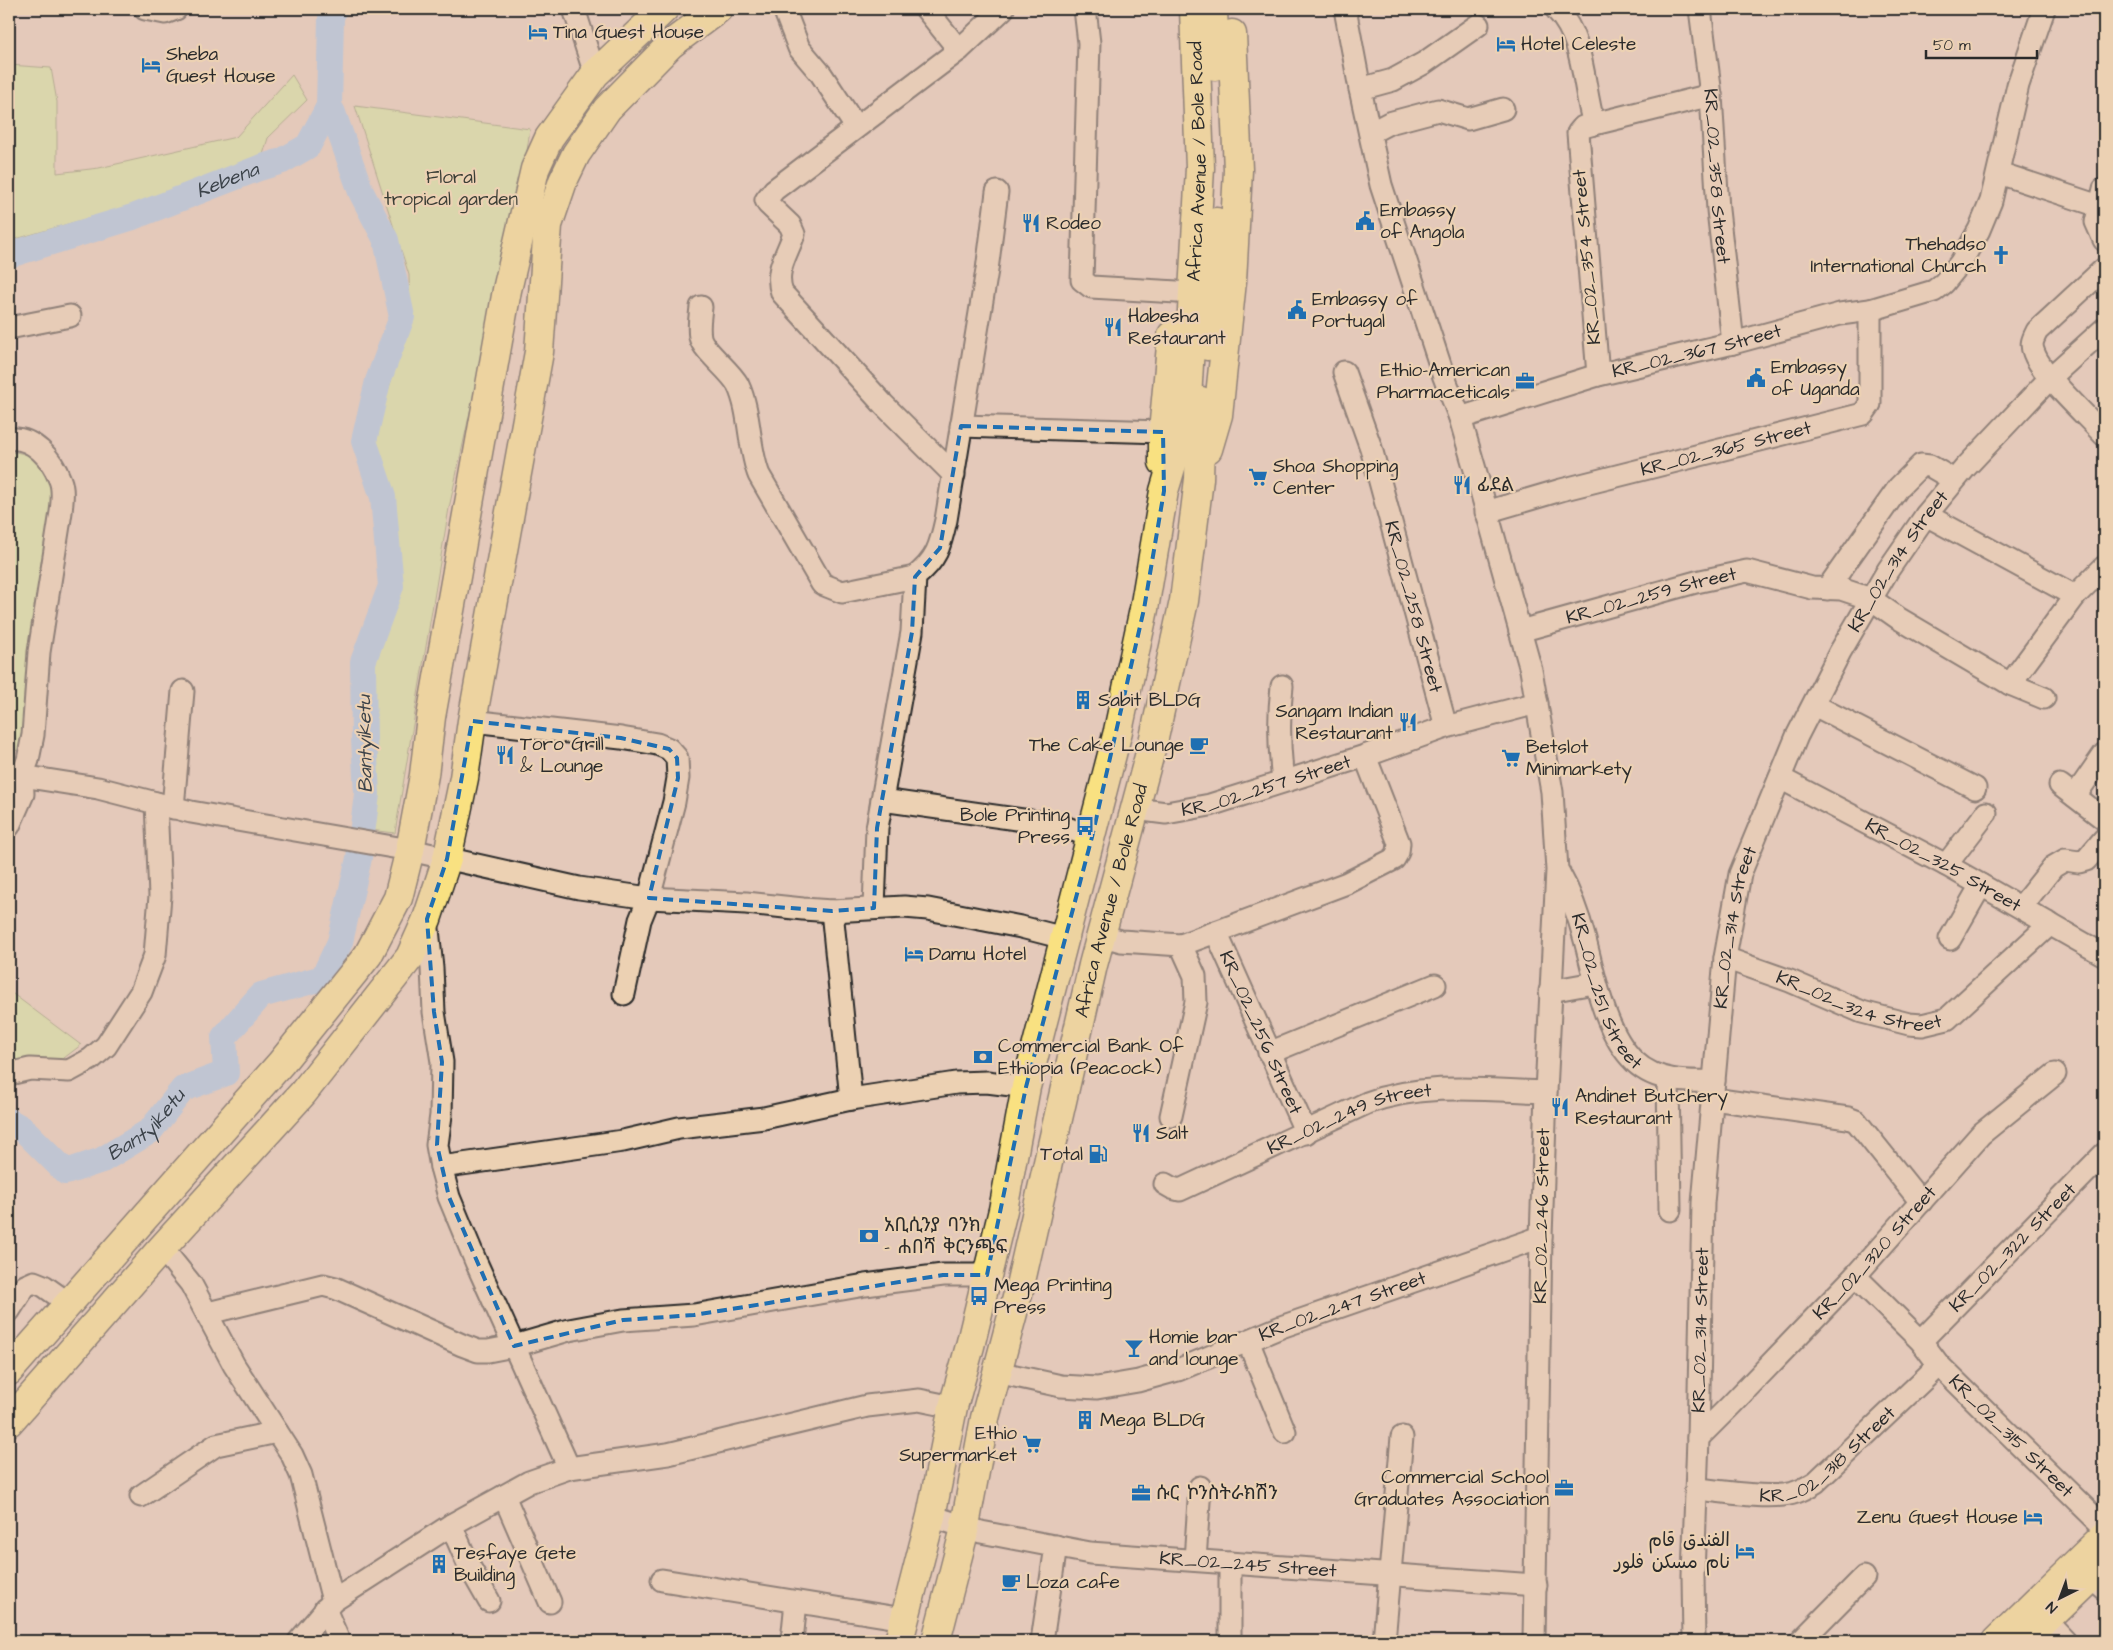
<svg xmlns="http://www.w3.org/2000/svg" width="2113" height="1650" font-family="'Architects Daughter','Playpen Sans Arabic','Noto Sans Ethiopic',sans-serif">
	<style>
		.green { fill: #cfe69b; stroke: #7d8863 }
		.lines { fill: none; stroke-linecap: round; stroke-linejoin: round }
		.river { stroke: #96c2f0; stroke-width: 26 }
		.minor-casing { stroke: #2b2b2b; stroke-width: 25 }
		.major-casing { stroke: #2b2b2b; stroke-width: 31 }
		.minor { stroke: #ecd1b3; stroke-width: 21 }
		.major { stroke: #f9e181; stroke-width: 28 }
		.marked { fill: none; stroke: #1f6fb2; stroke-width: 4; stroke-dasharray: 10 6; stroke-linejoin: round }
		.labels { text-anchor: middle; dominant-baseline: central; stroke-width: 4.5; stroke-linejoin: round; paint-order: stroke }
		.poi-label { font-size: 19px; fill: #2b2b2b; stroke: #ecd1b3; text-anchor: start }
		.street-label { font-size: 19px; fill: #2b2b2b; stroke: #ecd1b3 }
		.park-label { font-size: 19px; fill: #3b3e36; stroke: #ecd1b3 }
		.water-label { font-size: 20px; font-style: italic; fill: #3b4249; stroke: #ecd1b3 }
	</style>
	<rect width="100%" height="100%" fill="#e4c9ba"/>
	<filter id="ink" filterUnits="userSpaceOnUse"><feTurbulence type="fractalNoise" baseFrequency=".02" numOctaves="2"/><feDisplacementMap in="SourceGraphic" scale="10" xChannelSelector="R" yChannelSelector="G"/><feConvolveMatrix kernelMatrix="1 2 1 2 8 2 1 2 1" color-interpolation-filters="sRGB"/></filter>
	<g filter="url(#ink)">
		<path class="green" d="M9,65L51,68L57,102V173L99,168L236,137L292,75L307,100L268,138L262,158L161,197L9,241Z
			M355,106L530,129L527,151L449,508L395,833L369,830L371,665L400,587L373,439L410,320L409,275Z
			M16,452L57,462L28,753L10,749L18,771V801L9,846V453Z
			M9,991L81,1045L39,1077L9,1068Z"/>
		<g class="lines">
			<g class="river">
				<path id="s1" d="M9,255L133,217L259,168L282,161L308,146L329,106L331,18L334,9"/>
				<path id="s2" d="M9,1121L23,1129L66,1172L102,1160L150,1131L183,1089L226,1073L224,1037L261,995L323,978L340,942L359,858L367,794L364,740L363,662L391,586L383,497L364,441L378,381L402,317L386,240L361,192L333,113L329,106"/>
			</g>
			<g class="minor-casing">
				<g id="minor">
					<path d="M145,9L165,13L176,9"/>
					<path d="M574,9L595,74"/>
					<path d="M784,9L799,48L821,74L856,127"/>
					<path d="M926,9L959,50"/>
					<path d="M1085,9L1089,43L1082,280L1091,287L1177,292"/>
					<path d="M1345,9L1360,89L1381,185L1444,377L1460,418L1476,473L1531,670L1552,792L1557,870L1546,1092L1541,1237L1534,1641"/>
					<path d="M1556,9C1586,41 1582,85 1594,124"/>
					<path id="s3" d="M1700,9L1711,95L1718,210L1733,343"/>
					<path d="M1360,89L1393,80L1424,63L1478,25"/>
					<path d="M1370,133L1389,123L1438,110L1468,119L1503,109"/>
					<path d="M1999,173L2099,206"/>
					<path d="M2104,189L2096,222L2104,240"/>
					<path d="M2104,269L2037,331C2033,339 2030,344 2034,353C2042,375 2087,416 2104,435"/>
					<path d="M701,307C700,317 698,327 700,337C703,351 730,370 738,385C751,413 748,447 759,475L822,584L842,592L915,577"/>
					<path d="M9,328L70,316"/>
					<path id="s4" d="M1344,372L1371,448L1446,727"/>
					<path d="M1598,375L1578,133L1583,127L1594,124L1711,95"/>
					<path id="s5" d="M1460,418L1598,375L1733,343L1840,314L1870,310L1934,291L1944,283L1961,262L1979,230L1991,201L2018,85L2044,9"/>
					<path d="M961,426L1163,432"/>
					<path d="M9,439C33,436 52,459 60,480C64,490 62,502 61,512L39,652L33,735L28,760L22,776L23,794L9,826"/>
					<path d="M954,475L883,404L782,293C774,271 787,255 794,234L790,225L768,204L766,200L774,190L959,50L1003,9"/>
					<path id="s6" d="M1486,512L1561,490L1863,414L1870,404V310"/>
					<path d="M1926,515L2075,596"/>
					<path d="M1827,589L1899,487L1921,465L1930,466L1954,480"/>
					<path id="s7" d="M1520,631L1696,582L1747,571L1812,588L1841,589L1871,599L1898,618L2010,684L2044,698"/>
					<path d="M2010,684L2075,596L2104,567"/>
					<path d="M1282,686C1278,719 1279,748 1283,781"/>
					<path d="M1814,705L1975,788"/>
					<path d="M472,721L621,738L657,744L669,749L677,758L678,778L674,802L649,898L640,920L624,994"/>
					<path d="M22,776L98,788L191,812L410,850L579,888L649,898L746,903L803,909L832,911L904,907L928,909L1021,927L1064,938"/>
					<path id="s8" d="M1780,778L1946,865L2104,955"/>
					<path d="M2060,785L2104,819"/>
					<path d="M2075,796L2104,754"/>
					<path d="M882,800L1059,825L1092,837"/>
					<path d="M173,808L183,691"/>
					<path id="s9" d="M1135,809L1166,813L1210,805L1365,756L1446,727L1537,703"/>
					<path d="M1946,865L1986,813"/>
					<path id="s10" d="M1559,873C1571,894 1579,917 1585,940C1595,978 1605,1034 1635,1062C1656,1082 1687,1082 1714,1081"/>
					<path d="M2021,907L2053,867L2065,860L2079,862L2086,860L2104,839"/>
					<path d="M874,908L877,828L912,632L915,577C937,559 940,547 946,520L987,270L997,192"/>
					<path d="M832,911L851,1099"/>
					<path d="M427,919L432,968L434,1012L442,1062L441,1115L437,1145L441,1167L449,1197L476,1262L569,1468"/>
					<path id="s11" d="M1216,932L1306,1133"/>
					<path d="M1100,935L1121,941L1181,945L1347,883L1394,859L1398,852L1399,843L1365,756"/>
					<path d="M1950,939L1981,885"/>
					<path id="s12" d="M1725,958L1790,981L1862,1012L1909,1024L1922,1025L1947,1019L2050,924"/>
					<path d="M1550,991L1594,983"/>
					<path d="M1269,1053L1435,985"/>
					<path d="M9,1074L30,1069L69,1071L91,1059L106,1046L141,992L155,955L160,896L156,803"/>
					<path d="M1668,1079L1670,1210"/>
					<path d="M1713,1099L1848,1118L1856,1121L1921,1202"/>
					<path d="M1171,1116L1196,1002L1195,976L1181,945"/>
					<path d="M441,1167L623,1141L679,1128L764,1118L851,1099L956,1083L987,1082L1026,1087"/>
					<path id="s13" d="M1165,1184L1172,1188L1180,1190L1367,1103C1424,1082 1486,1090 1546,1092"/>
					<path d="M162,1248L191,1284L234,1365L292,1455L301,1475L333,1601"/>
					<path id="s14" d="M1855,1276L1921,1341L1939,1365L2104,1527"/>
					<path d="M9,1311L25,1286L34,1282L44,1286L68,1303"/>
					<path d="M208,1313L323,1285L335,1288L462,1345L478,1351H488L514,1346L569,1330L623,1320L694,1315L865,1285L943,1275H987"/>
					<path d="M1248,1341L1285,1432"/>
					<path id="s15" d="M1921,1341L2104,1154"/>
					<path id="s16" d="M997,1372L1061,1386L1097,1388L1138,1381L1178,1370L1281,1327L1541,1237"/>
					<path id="s17" d="M1698,1438L1731,1405L1855,1276L1981,1134L2055,1074"/>
					<path id="s18" d="M1696,1489C1724,1491 1755,1498 1783,1495C1796,1494 1806,1488 1816,1482L1939,1365"/>
					<path d="M141,1496L216,1445L277,1432"/>
					<path d="M504,1496L550,1602"/>
					<path id="s19" d="M931,1516L981,1532L1090,1553L1536,1585"/>
					<path d="M451,1525L469,1566L489,1601"/>
					<path d="M1195,1560L1200,1487"/>
					<path d="M2090,1578L2104,1590"/>
					<path d="M662,1580L904,1619"/>
					<path d="M325,1609L339,1641"/>
					<path d="M2045,1620L2065,1641"/>
					<path d="M299,1641L333,1601L451,1525L529,1482L569,1468L668,1454L867,1406L919,1400L953,1407"/>
					<path d="M792,1641L796,1602"/>
					<path d="M1042,1641L1056,1546"/>
					<path d="M1230,1641V1563"/>
					<path d="M1384,1641L1402,1437"/>
					<path id="s20" d="M1694,1641L1693,1575L1698,1438L1703,1203L1725,958L1740,874L1797,736L1840,652L1888,570L1926,515L1965,468L2051,377L2104,329"/>
					<path d="M1801,1641L1864,1577"/>
				</g>
			</g>
			<g class="major-casing">
				<g id="major">
					<path d="M1213,9L1215,66"/>
					<path d="M1208,346L1213,295L1216,222"/>
					<path d="M1208,449L1218,415L1232,281L1238,170L1232,34"/>
					<path d="M1163,462V432L1172,335"/>
					<path d="M9,1371L281,1063L368,955L398,898L410,850L424,775L431,717L507,290L535,169L549,138L595,74L664,9"/>
					<path d="M9,1422L162,1248L303,1093L410,957L427,919L447,859L464,778L472,721L539,352L548,225L563,181L576,154L607,109L671,44L718,9"/>
					<path id="s21" d="M899,1641L931,1516L953,1407L970,1346L1003,1210L1026,1087L1118,731L1144,609L1164,491L1186,417L1200,168L1194,9"/>
					<path id="s22" d="M936,1641L963,1536L985,1418L1019,1290L1093,965L1154,738L1184,601L1199,479L1201,401"/>
					<path d="M1996,1641L2104,1536"/>
					<path d="M2024,1641L2104,1564"/>
				</g>
			</g>
			<use href="#minor" class="minor"/>
			<use href="#major" class="major"/>
		</g>
	</g>
	<path d="M0 0H2113V1650H0ZM961,426L1163,432L1164,491L1144,609L1092,837L1026,1087L987,1275H943L694,1315L623,1320L514,1346L449,1197L437,1145L442,1062L434,1012L427,919L447,859L472,721L621,738L669,749L677,758L678,778L649,898L832,911L874,908L877,828L912,632L915,577L940,548Z" fill="#e4c9ba" fill-opacity=".55" fill-rule="evenodd"/>
	<path class="marked" d="M961,426L1163,432L1164,491L1144,609L1092,837L1026,1087L987,1275H943L694,1315L623,1320L514,1346L449,1197L437,1145L442,1062L434,1012L427,919L447,859L472,721L621,738L669,749L677,758L678,778L649,898L832,911L874,908L877,828L912,632L915,577L940,548Z"/>
	<defs>
		<g id="hotel-bare" transform="scale(1.5)"><path d="M-6-4.5h1.5V1H6V5H4.5V3h-9V5H-6ZM-4 0a1.8 1.8 0 1 1 3.6 0ZM.5 0V-2.5h3Q6-2.5 6 0Z" fill="#1f6fb2" stroke="#ecd1b3" stroke-width="2.5" paint-order="stroke"/></g>
		<g id="civic-bare" transform="scale(1.5)"><path d="M-.6-6.5H3V-4.5H.6V-3L4-1V1h2V6H-6V1h2V-1L-.6-3ZM-1.2 2.5V6h2.4V2.5Z" fill="#1f6fb2" stroke="#ecd1b3" stroke-width="2.5" paint-order="stroke"/></g>
		<g id="restaurant-bare" transform="scale(1.5)"><path d="M-5-6h1v4h1v-4h1v4h1v-4h1v5L-1.5 .5V6h-2V.5L-5-1ZM5-6V6H3V1.5H1.5Q1.5-4 5-6Z" fill="#1f6fb2" stroke="#ecd1b3" stroke-width="2.5" paint-order="stroke"/></g>
		<g id="church-bare" transform="scale(1.5)"><path d="M-1.2-6h2.4v3.5h3.3v2.4h-3.3V6h-2.4V-.1h-3.3v-2.4h3.3Z" fill="#1f6fb2" stroke="#ecd1b3" stroke-width="2.5" paint-order="stroke"/></g>
		<g id="office-bare" transform="scale(1.5)"><path d="M-6-3h4V-5.5h4V-3h4V5H-6ZM-1-4.5V-3h2v-1.5ZM-6 0V1H6V0Z" fill="#1f6fb2" stroke="#ecd1b3" stroke-width="2.5" paint-order="stroke"/></g>
		<g id="supermarket-bare" transform="scale(1.5)"><path d="M-6-5.5h2.5l.6 2H6L4.5 2H-2.5L-4.4-4H-6ZM-1.5 3.2a1.3 1.3 0 1 0 .1 0ZM3 3.2a1.3 1.3 0 1 0 .1 0Z" fill="#1f6fb2" stroke="#ecd1b3" stroke-width="2.5" paint-order="stroke"/></g>
		<g id="building-bare" transform="scale(1.5)"><path d="M-4-6H4V6H1V3H-1V6H-4ZM-2.5-4.3h1.7v1.8h-1.7ZM.8-4.3h1.7v1.8H.8ZM-2.5-1h1.7V.8h-1.7ZM.8-1h1.7V.8H.8Z" fill="#1f6fb2" stroke="#ecd1b3" stroke-width="2.5" paint-order="stroke"/></g>
		<g id="cafe-bare" transform="scale(1.5)"><path d="M-5.5-4.5H6V0H3Q3 3.5 0 3.5H-2.5Q-5.5 3.5-5.5 0ZM3-3.2v2h1.7v-2ZM-6 4.5H4V6H-6Z" fill="#1f6fb2" stroke="#ecd1b3" stroke-width="2.5" paint-order="stroke"/></g>
		<g id="bus-bare" transform="scale(1.5)"><path d="M-5-6H5V4H4V6H2V4H-2V6H-4V4H-5ZM-3.5-4V0h7V-4ZM-3.5 1.2v1.5H-2V1.2ZM2 1.2v1.5H3.5V1.2Z" fill="#1f6fb2" stroke="#ecd1b3" stroke-width="2.5" paint-order="stroke"/></g>
		<g id="bank-bare" transform="scale(1.5)"><path d="M-6-4H6V4H-6ZM0-2.3a2.3 2.3 0 1 0 0 4.6a2.3 2.3 0 1 0 0-4.6Z" fill="#1f6fb2" stroke="#ecd1b3" stroke-width="2.5" paint-order="stroke"/></g>
		<g id="fuel-bare" transform="scale(1.5)"><path d="M-5.5-6h7V0h2V4h1.3V-2.5L3-4.5l.8-.8L6-3V5H2.5V1h-1V6h-7ZM-4.2-4.7v3.2H.2V-4.7Z" fill="#1f6fb2" stroke="#ecd1b3" stroke-width="2.5" paint-order="stroke"/></g>
		<g id="bar-bare" transform="scale(1.5)"><path d="M-6-5H6L.8 .8V4.5H3.5V6h-7V4.5H-.8V.8Z" fill="#1f6fb2" stroke="#ecd1b3" stroke-width="2.5" paint-order="stroke"/></g>
	</defs>
	<g fill-rule="evenodd">
		<use href="#hotel-bare" x="538" y="32"/>
		<use href="#hotel-bare" x="1506" y="44"/>
		<use href="#hotel-bare" x="151" y="65"/>
		<use href="#civic-bare" x="1365" y="221"/>
		<use href="#restaurant-bare" x="1031" y="223"/>
		<use href="#church-bare" x="2001" y="255"/>
		<use href="#civic-bare" x="1297" y="310"/>
		<use href="#restaurant-bare" x="1113" y="327"/>
		<use href="#civic-bare" x="1756" y="378"/>
		<use href="#office-bare" x="1525" y="381"/>
		<use href="#supermarket-bare" x="1258" y="477"/>
		<use href="#restaurant-bare" x="1462" y="485"/>
		<use href="#building-bare" x="1083" y="700"/>
		<use href="#restaurant-bare" x="1408" y="722"/>
		<use href="#cafe-bare" x="1199" y="745"/>
		<use href="#restaurant-bare" x="505" y="755"/>
		<use href="#supermarket-bare" x="1511" y="758"/>
		<use href="#bus-bare" x="1085" y="826"/>
		<use href="#hotel-bare" x="914" y="954"/>
		<use href="#bank-bare" x="983" y="1057"/>
		<use href="#restaurant-bare" x="1560" y="1107"/>
		<use href="#restaurant-bare" x="1141" y="1133"/>
		<use href="#fuel-bare" x="1098" y="1154"/>
		<use href="#bank-bare" x="869" y="1236"/>
		<use href="#bus-bare" x="979" y="1296"/>
		<use href="#bar-bare" x="1134" y="1348"/>
		<use href="#building-bare" x="1085" y="1420"/>
		<use href="#supermarket-bare" x="1032" y="1444"/>
		<use href="#office-bare" x="1564" y="1488"/>
		<use href="#office-bare" x="1141" y="1493"/>
		<use href="#hotel-bare" x="2033" y="1517"/>
		<use href="#hotel-bare" x="1745" y="1551"/>
		<use href="#building-bare" x="439" y="1564"/>
		<use href="#cafe-bare" x="1011" y="1582"/>
	</g>
	<g class="labels">
		<g class="poi-label">
			<text x="553" y="32">Tina Guest House</text>
			<text x="1521" y="44">Hotel Celeste</text>
			<text x="166" y="54">Sheba<tspan x="166" dy="22">Guest House</tspan></text>
			<text x="1380" y="210">Embassy<tspan x="1380" dy="22">of Angola</tspan></text>
			<text x="1046" y="223">Rodeo</text>
			<text x="1986" y="244" text-anchor="end">Thehadso<tspan x="1986" dy="22">International Church</tspan></text>
			<text x="1312" y="299">Embassy of<tspan x="1312" dy="22">Portugal</tspan></text>
			<text x="1128" y="316">Habesha<tspan x="1128" dy="22">Restaurant</tspan></text>
			<text x="1771" y="367">Embassy<tspan x="1771" dy="22">of Uganda</tspan></text>
			<text x="1510" y="370" text-anchor="end">Ethio-American<tspan x="1510" dy="22">Pharmaceticals</tspan></text>
			<text x="1273" y="466">Shoa Shopping<tspan x="1273" dy="22">Center</tspan></text>
			<text x="1477" y="485">ፊደል</text>
			<text x="1098" y="700">Sabit BLDG</text>
			<text x="1393" y="711" text-anchor="end">Sangam Indian<tspan x="1393" dy="22">Restaurant</tspan></text>
			<text x="520" y="744">Toro Grill<tspan x="520" dy="22">&amp; Lounge</tspan></text>
			<text x="1184" y="745" text-anchor="end">The Cake Lounge</text>
			<text x="1526" y="747">Betslot<tspan x="1526" dy="22">Minimarkety</tspan></text>
			<text x="1070" y="815" text-anchor="end">Bole Printing<tspan x="1070" dy="22">Press</tspan></text>
			<text x="929" y="954">Damu Hotel</text>
			<text x="998" y="1046">Commercial Bank Of<tspan x="998" dy="22">Ethiopia (Peacock)</tspan></text>
			<text x="1575" y="1096">Andinet Butchery<tspan x="1575" dy="22">Restaurant</tspan></text>
			<text x="1156" y="1133">Salt</text>
			<text x="1083" y="1154" text-anchor="end">Total</text>
			<text x="884" y="1225">አቢሲንያ ባንክ<tspan x="884" dy="22">- ሐበሻ ቅርንጫፍ</tspan></text>
			<text x="994" y="1285">Mega Printing<tspan x="994" dy="22">Press</tspan></text>
			<text x="1149" y="1337">Homie bar<tspan x="1149" dy="22">and lounge</tspan></text>
			<text x="1100" y="1420">Mega BLDG</text>
			<text x="1017" y="1433" text-anchor="end">Ethio<tspan x="1017" dy="22">Supermarket</tspan></text>
			<text x="1549" y="1477" text-anchor="end">Commercial School<tspan x="1549" dy="22">Graduates Association</tspan></text>
			<text x="1156" y="1493">ሱር ኮንስትራክሽን</text>
			<text x="2018" y="1517" text-anchor="end">Zenu Guest House</text>
			<text x="1730" y="1540" text-anchor="end">الفندق قام<tspan x="1730" dy="22">نام مسكن فلور</tspan></text>
			<text x="454" y="1553">Tesfaye Gete<tspan x="454" dy="22">Building</tspan></text>
			<text x="1026" y="1582">Loza cafe</text>
		</g>
		<g class="street-label">
			<text stroke="none"><textPath href="#s21" startOffset="1514">Africa Avenue / Bole Road</textPath></text>
			<text stroke="none"><textPath href="#s3" startOffset="168">KR_02_358 Street</textPath></text>
			<text transform="translate(1587 257) rotate(-95)">KR_02_354 Street</text>
			<text stroke="none"><textPath href="#s5" startOffset="246">KR_02_367 Street</textPath></text>
			<text stroke="none"><textPath href="#s6" startOffset="248">KR_02_365 Street</textPath></text>
			<text stroke="none"><textPath href="#s20" startOffset="1121">KR_02_314 Street</textPath></text>
			<text stroke="none"><textPath href="#s7" startOffset="136">KR_02_259 Street</textPath></text>
			<text stroke="none"><textPath href="#s4" startOffset="245">KR_02_258 Street</textPath></text>
			<text stroke="none"><textPath href="#s9" startOffset="135">KR_02_257 Street</textPath></text>
			<text stroke="none"><textPath href="#s8" startOffset="185">KR_02_325 Street</textPath></text>
			<text stroke="none"><textPath href="#s22" startOffset="761">Africa Avenue / Bole Road</textPath></text>
			<text stroke="none"><textPath href="#s20" startOffset="716">KR_02_314 Street</textPath></text>
			<text stroke="none"><textPath href="#s10" startOffset="128">KR_02_251 Street</textPath></text>
			<text stroke="none"><textPath href="#s12" startOffset="142">KR_02_324 Street</textPath></text>
			<text stroke="none"><textPath href="#s11" startOffset="110">KR_02_256 Street</textPath></text>
			<text stroke="none"><textPath href="#s13" startOffset="201">KR_02_249 Street</textPath></text>
			<text transform="translate(1542 1216) rotate(-89)">KR_02_246 Street</text>
			<text stroke="none"><textPath href="#s15" startOffset="131">KR_02_322 Street</textPath></text>
			<text stroke="none"><textPath href="#s17" startOffset="256">KR_02_320 Street</textPath></text>
			<text stroke="none"><textPath href="#s16" startOffset="361">KR_02_247 Street</textPath></text>
			<text stroke="none"><textPath href="#s20" startOffset="311">KR_02_314 Street</textPath></text>
			<text stroke="none"><textPath href="#s14" startOffset="224">KR_02_315 Street</textPath></text>
			<text stroke="none"><textPath href="#s18" startOffset="146">KR_02_318 Street</textPath></text>
			<text stroke="none"><textPath href="#s19" startOffset="322">KR_02_245 Street</textPath></text>
		</g>
		<g class="park-label">
			<text x="451" y="177">Floral<tspan x="451" dy="22">tropical garden</tspan></text>
		</g>
		<g class="water-label">
			<text stroke="none"><textPath href="#s1" startOffset="231">Kebena</textPath></text>
			<text transform="translate(365 744) rotate(-91)">Bantyiketu</text>
			<text stroke="none"><textPath href="#s2" startOffset="172">Bantyiketu</textPath></text>
		</g>
	</g>
	<rect width="2113" height="1650" fill="none" stroke="#ecd1b3" stroke-width="30"/>
	<rect x="15" y="15" width="2083" height="1620" fill="none" stroke="#2b2b2b" stroke-width="2" filter="url(#ink)"/>
	<g transform="translate(2060 1598) rotate(222)" stroke="#ecd1b3" stroke-width="4" paint-order="stroke">
	<path d="M0-4L9 19L0 12L-9 19Z" fill="#2b2b2b"/>
	<text y="-8" font-size="14" font-weight="bold" text-anchor="middle" fill="#2b2b2b">N</text>
	</g>
	<path d="M1926 50v8h111v-8" fill="none" stroke="#2b2b2b" stroke-width="2.5"/>
	<text x="1933" y="50" font-size="15" fill="#2b2b2b" stroke="#ecd1b3" stroke-width="4" paint-order="stroke">50 m</text>
</svg>
